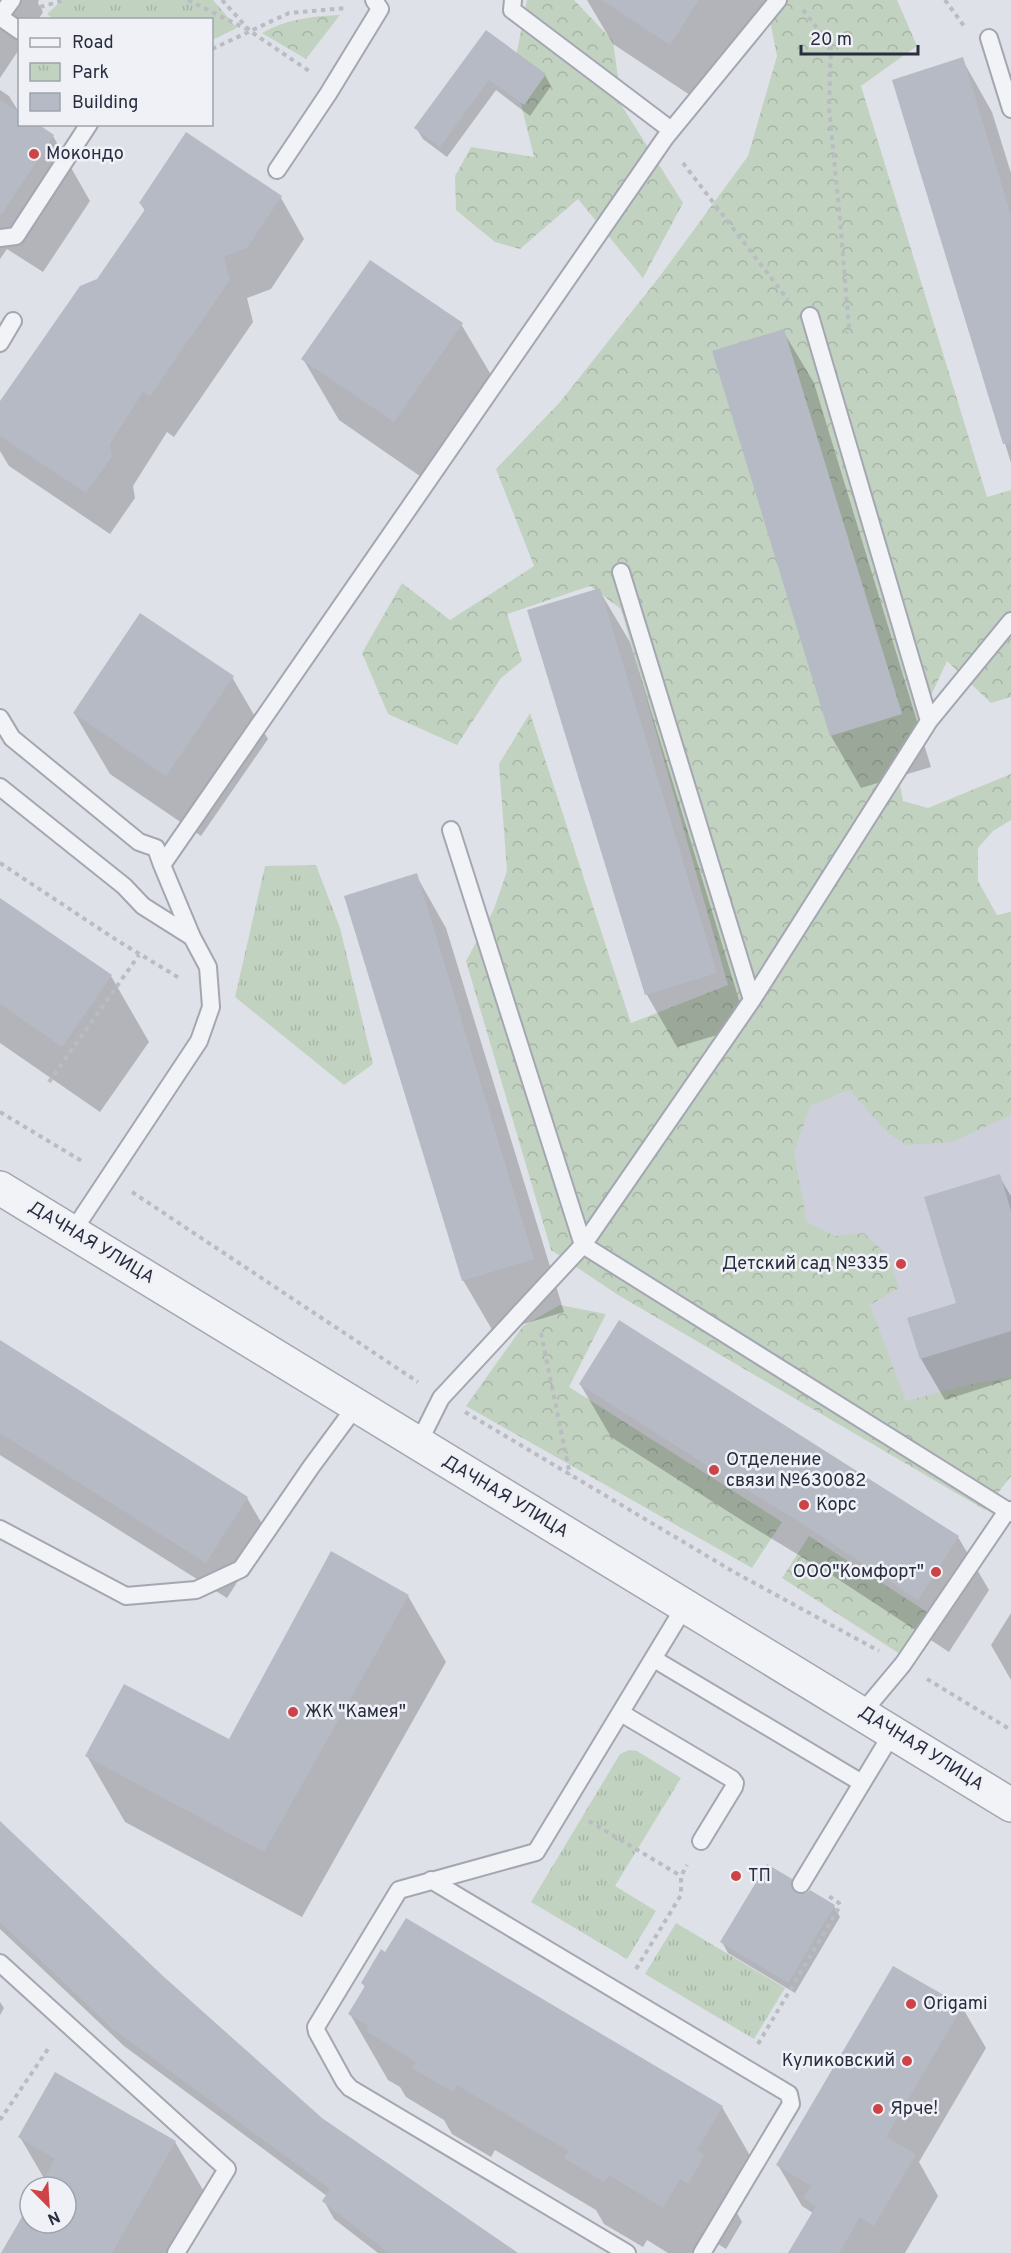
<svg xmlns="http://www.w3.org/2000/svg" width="1011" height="2253" font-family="Overpass,sans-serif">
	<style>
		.built { fill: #cdd0da }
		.forest { fill: url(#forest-crowns) }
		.park { fill: url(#park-tufts) }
		.shadow { fill: #0003 }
		.building { fill: #b6bac5 }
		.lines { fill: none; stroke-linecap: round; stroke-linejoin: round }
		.service-casing { stroke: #a4a7b2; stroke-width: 20 }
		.tertiary-casing { stroke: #a4a7b2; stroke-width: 36 }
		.path { stroke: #b9bcc3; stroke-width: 4; stroke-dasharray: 4.5 4.5; stroke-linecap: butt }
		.service { stroke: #f2f3f7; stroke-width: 16 }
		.tertiary { stroke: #f2f3f7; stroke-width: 33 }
		.poi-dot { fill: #ce4446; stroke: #eff1f6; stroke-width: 2 }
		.labels { text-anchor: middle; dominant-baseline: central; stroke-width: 5; stroke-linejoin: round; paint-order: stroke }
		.poi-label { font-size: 18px; fill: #282d3f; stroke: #eff1f6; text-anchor: start }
		.street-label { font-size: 18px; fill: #282d3f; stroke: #eff1f6 }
	</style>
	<defs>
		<pattern id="forest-crowns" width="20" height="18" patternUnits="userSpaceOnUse" patternTransform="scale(1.5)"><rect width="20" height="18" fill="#c2d2c0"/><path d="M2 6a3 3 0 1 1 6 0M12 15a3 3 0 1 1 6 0" fill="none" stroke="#a7b5a6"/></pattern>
		<pattern id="park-tufts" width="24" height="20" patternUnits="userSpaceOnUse" patternTransform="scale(1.5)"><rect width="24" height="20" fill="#c2d2c0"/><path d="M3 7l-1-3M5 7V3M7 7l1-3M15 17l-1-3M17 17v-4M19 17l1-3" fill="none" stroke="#a7b5a6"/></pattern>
	</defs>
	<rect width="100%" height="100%" fill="#dfe1e8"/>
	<path class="built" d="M1011,922V1450L832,1375L751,1153Z"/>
	<path class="forest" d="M527,0H574L613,41L622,106L683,203L643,278L578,199L520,249L495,242L456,210L455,176L471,147L534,157L513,72Z
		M766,0H897L917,46L861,86L987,497L1011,490V697L991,703L947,661L897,769L903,801L928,808L1011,774V820L993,831L978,848V881L997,915L1011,912V1115L952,1142L907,1145L889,1134L849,1090L810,1106L794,1153L807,1222L835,1236L864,1233L889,1257L899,1288L870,1305L906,1401L975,1383L1011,1377V1476L985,1510L618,1295L551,1250L466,961L494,909L507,871L499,764L530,713L631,1023L728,985L621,609L590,586L507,614L522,661L501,678L457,745L388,714L362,653L402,583L450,620L534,566L496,469L560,402L660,276L748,156L777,56Z
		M340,15L306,59L262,33C286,19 313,16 340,15Z
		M560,1305L606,1314L569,1387L782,1522L752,1568L466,1406L523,1326Z
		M809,1536L927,1612L900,1654L782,1578Z"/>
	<path class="park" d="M62,0H213L237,28L212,40V20L54,19L47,14Z
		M316,865L340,928L373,1064L344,1085L235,997L265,866Z
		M629,1750L637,1751L681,1778L615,1886L656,1911L627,1959L531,1902L620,1754Z
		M676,1923L785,1988L754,2039L645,1974Z"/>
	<path class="shadow" d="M0,0H39L38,3L43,12L38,20H20V48L0,78Z
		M587,0H766L770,7L705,105L613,44Z
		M487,32L545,75L551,86L530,116L496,90L447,157L423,139L416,128Z
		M962,59L992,112L1011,173V463L894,81Z
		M0,90L9,96L20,114V124L53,136L90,201L43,272L7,249L0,259Z
		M281,198L304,239L271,289L247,298L253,322L174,437L167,432L133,486L135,498L110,534L9,466L0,451V403L98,280L146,212L140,203Z
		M461,324L497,385L430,483L339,420L303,359Z
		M783,331L814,383L931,767L861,788L831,736Z
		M599,590L630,642L747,1026L677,1047L647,995L529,611Z
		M232,677L268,739L201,836L110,774L74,713Z
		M416,875L446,928L564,1312L494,1333L463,1280Z
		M0,900L111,976L149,1042L100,1112L0,1043Z
		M999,1176L1011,1196V1379L945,1400L921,1359L958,1304Z
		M620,1322L958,1537L989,1590L949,1652L830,1574L746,1523L611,1437L580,1384Z
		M0,1342L247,1498L268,1534L227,1598L0,1455Z
		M408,1596L446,1662L302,1917L125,1822L87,1756L229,1741Z
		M1011,1613V1680L991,1645Z
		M0,1824L162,1977L321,2119L514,2253H378L334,2219L324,2201L327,2196L124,2046L0,1929Z
		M791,1880L797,1895L834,1906L840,1917L795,1993L728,1953L722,1942Z
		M407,1920L722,2107L760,2173L737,2213L742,2222L726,2249L718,2244L713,2253H668L647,2240L643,2247L604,2224L596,2210L495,2150L491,2157L452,2134L444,2120L406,2097L400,2087L388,2080L350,2014L365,1988L363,1983L386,1954Z
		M0,2002L4,2008L0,2015Z
		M962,2007L986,2048L919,2162L938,2196L905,2253H790L813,2213L802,2206L778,2165Z
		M56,2074L175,2142L206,2195L173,2253H3L30,2206V2223H66V2187H41L45,2180L20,2137Z"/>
	<path class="building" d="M602,0H699L670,45Z
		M486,30L546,74L524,105L489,80L440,147L414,128Z
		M963,57L1011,215V443L1003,444L892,80Z
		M0,100L20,113V124H38L54,135L0,217Z
		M186,132L282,196L247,248L224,257L230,280L150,396L143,392L110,444L112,456L86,493L0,436V401L80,286L97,279L146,208L139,203Z
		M370,260L463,323L394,422L301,359Z
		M784,329L902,714L830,736L712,351Z
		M600,588L717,973L645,995L527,610Z
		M140,613L234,676L166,776L73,713Z
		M417,873L534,1259L462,1281L344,896Z
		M0,898L112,975L62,1047L0,1004Z
		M1000,1174L1011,1211V1331L920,1359L907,1318L956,1303L924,1197Z
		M619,1320L959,1536L918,1600L798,1521L714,1470L579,1384Z
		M0,1340L248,1497L206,1563L0,1433Z
		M331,1551L409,1595L264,1852L85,1756L124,1684L229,1739Z
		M0,1821L163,1976L322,2118L518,2253H389L322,2201L330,2189L113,2029L0,1922Z
		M767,1864L792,1879V1889L796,1893H806L810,1890L835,1905L788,1983L720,1942Z
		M406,1918L723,2106L697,2150L705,2155L688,2184L680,2179L663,2208L609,2175L604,2182L564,2158L568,2151L457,2085L453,2092L432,2080L412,2068L416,2062L366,2031L369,2026L348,2014L365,1986L361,1983L381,1949L385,1952Z
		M893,1966L963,2006L886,2137L916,2154L874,2226L860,2217L839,2253H788L816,2206L803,2198L811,2186L776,2165Z
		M55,2072L176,2141L112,2253H1L30,2203V2223H66V2187H39L55,2159L18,2137Z"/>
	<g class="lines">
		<g class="service-casing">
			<path id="service" d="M513,0L512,10L671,130
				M0,16L12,0
				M0,17L20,31
				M989,38L1011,109
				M277,170L328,94L380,9L374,0
				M0,238L16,236L89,124
				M810,316L929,721
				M0,343L13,321
				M621,572L752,1000
				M0,718L12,738L139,842L156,848L162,865
				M0,787L124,886L143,906L192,937
				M451,830L583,1245
				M73,1231L199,1041L211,1007L208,967L192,937L162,865L665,138L778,0
				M583,1245L752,1000L929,721L1011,621
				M418,1444L441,1398L583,1245L1011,1513
				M0,1529L126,1596L196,1590L241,1569L311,1467L356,1406
				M654,1659L862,1783
				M621,1713L732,1779L735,1783L734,1787L701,1841
				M862,1713L903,1664L1007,1511L1011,1510
				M431,1880L789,2094L791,2104L702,2253
				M801,1884L893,1732
				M0,1963L227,2169L176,2253
				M627,2253L350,2088L344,2081L317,2032L316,2027L399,1890L536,1852L685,1606"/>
		</g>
		<g class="tertiary-casing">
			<path id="tertiary" d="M0,1188L1011,1805"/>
		</g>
		<path class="path" d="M188,0L246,29
			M222,0L250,31L309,71
			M945,0L964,26
			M40,7L65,0
			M803,10L831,46L829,108L840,219L849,329L846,333
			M212,49L289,13L347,8
			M683,163L788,300
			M0,863L118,941L181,979
			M49,1082L139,955
			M0,1112L85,1163
			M132,1192L418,1382
			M541,1333L570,1475
			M465,1412L734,1572L879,1651
			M927,1679L1011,1730
			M589,1821L681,1876
			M636,1969L681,1895V1876L687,1865
			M758,2044L840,1906L839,1903L827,1895
			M0,2120L50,2046"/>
		<use href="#service" class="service"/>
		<use href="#tertiary" class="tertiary"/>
	</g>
	<g class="poi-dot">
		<circle cx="34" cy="154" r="6"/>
		<circle cx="901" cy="1264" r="6"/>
		<circle cx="714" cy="1470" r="6"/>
		<circle cx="804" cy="1505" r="6"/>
		<circle cx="936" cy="1572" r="6"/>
		<circle cx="293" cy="1712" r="6"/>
		<circle cx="736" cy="1876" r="6"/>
		<circle cx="911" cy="2004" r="6"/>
		<circle cx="907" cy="2061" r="6"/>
		<circle cx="878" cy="2109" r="6"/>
	</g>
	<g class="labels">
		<g class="poi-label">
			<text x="46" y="154">Мокондо</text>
			<text x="889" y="1264" text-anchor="end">Детский сад №335</text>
			<text x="726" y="1460">Отделение<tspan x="726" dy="21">связи №630082</tspan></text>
			<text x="816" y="1505">Корс</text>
			<text x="924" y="1572" text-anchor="end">ООО"Комфорт"</text>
			<text x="305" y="1712">ЖК "Камея"</text>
			<text x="748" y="1876">ТП</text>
			<text x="923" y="2004">Origami</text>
			<text x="895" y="2061" text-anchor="end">Куликовский</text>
			<text x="890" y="2109">Ярче!</text>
		</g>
		<g class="street-label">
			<text transform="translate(91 1243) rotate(31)">ДАЧНАЯ УЛИЦА</text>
			<text transform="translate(505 1497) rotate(31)">ДАЧНАЯ УЛИЦА</text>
			<text transform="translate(921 1749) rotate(32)">ДАЧНАЯ УЛИЦА</text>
		</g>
	</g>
	<rect x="18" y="18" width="195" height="108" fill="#eff1f6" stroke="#9fa3ad" stroke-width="1.5"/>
	<rect x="30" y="38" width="30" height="9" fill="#f2f3f7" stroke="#9fa3ad" stroke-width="1.5"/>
	<text x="72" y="48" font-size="18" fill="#282d3f">Road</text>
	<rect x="30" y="63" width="30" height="18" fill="url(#park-tufts)" stroke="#9fa3ad" stroke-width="1.5"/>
	<text x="72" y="78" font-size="18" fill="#282d3f">Park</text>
	<rect x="30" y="93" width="30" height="18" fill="#b6bac5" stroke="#9fa3ad" stroke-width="1.5"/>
	<text x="72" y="108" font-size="18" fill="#282d3f">Building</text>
	<g transform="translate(48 2205) rotate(156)"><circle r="28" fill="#eff1f6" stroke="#9fa3ad" stroke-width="1.5"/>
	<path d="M0-4.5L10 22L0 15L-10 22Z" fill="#ce4446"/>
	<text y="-9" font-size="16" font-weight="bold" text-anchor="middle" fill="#282d3f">N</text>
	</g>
	<path d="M801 45v9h117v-9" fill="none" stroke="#282d3f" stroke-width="3"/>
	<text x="810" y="45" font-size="18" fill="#282d3f" stroke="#eff1f6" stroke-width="4.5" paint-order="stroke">20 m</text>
</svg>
